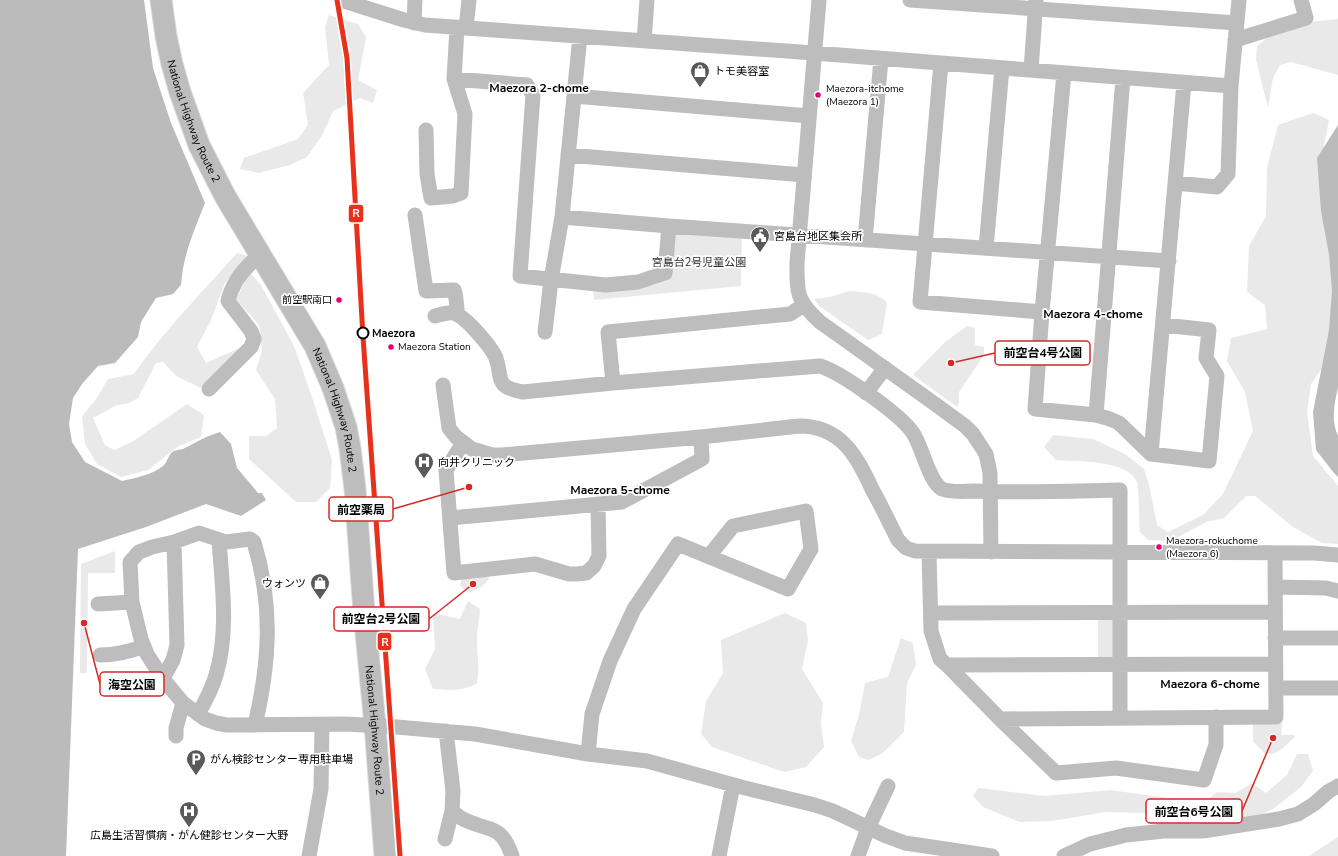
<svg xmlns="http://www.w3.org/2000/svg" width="1338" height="856" font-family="'Nunito Sans','Noto Sans JP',sans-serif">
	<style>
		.green { fill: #e9e9e9 }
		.water { fill: #bbb }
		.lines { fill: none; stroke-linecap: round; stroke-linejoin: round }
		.highway-casing { stroke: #dbdbdb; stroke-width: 23 }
		.minor { stroke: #bdbdbd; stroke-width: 15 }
		.highway { stroke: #bdbdbd; stroke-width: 21 }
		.rail-1-casing { stroke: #fff; stroke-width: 8 }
		.rail-1 { stroke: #e7311b; stroke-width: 5 }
		.bus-dot { fill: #e5007d; stroke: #fff; stroke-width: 1.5 }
		.stop-dot { fill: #fff; stroke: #000; stroke-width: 2 }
		.labels { text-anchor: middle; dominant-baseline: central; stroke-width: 3.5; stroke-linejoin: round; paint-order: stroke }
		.bus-label { font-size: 10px; fill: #000; stroke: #fff; text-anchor: start }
		.poi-label { font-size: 11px; fill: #000; stroke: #fff; text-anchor: start }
		.street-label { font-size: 11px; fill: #000; stroke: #fff }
		.park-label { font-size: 11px; fill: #2e2e2e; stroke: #fff }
		.stop-label { font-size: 11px; font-weight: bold; fill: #000; stroke: #fff; text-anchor: start }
		.neighbourhood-label { font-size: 12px; font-weight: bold; fill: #000; stroke: #fff }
		.leader { fill: none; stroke: #d62828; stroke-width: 1.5 }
		.callout-dot { fill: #d62828; stroke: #fff; stroke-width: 1.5 }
		.callout { fill: #fff; stroke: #d62828; stroke-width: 1.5 }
		.callout-label { font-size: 12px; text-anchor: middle; font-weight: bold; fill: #000 }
		.line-badge { stroke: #fff; stroke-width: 1.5 }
		.badge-label { font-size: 11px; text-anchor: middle; font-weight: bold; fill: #fff }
	</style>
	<rect width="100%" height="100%" fill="#fff"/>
	<path class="green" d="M329,15L358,24L366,37L358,80L377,90L373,103L360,98L333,111L323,134L307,157L290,165L259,173L240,169L244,158L298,139L308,125L303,93L329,65L325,27Z
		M1338,19V75L1291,62L1280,65L1273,78L1268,108L1256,60L1257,46L1267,38L1310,22Z
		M1313,113L1329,120L1322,156L1338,346L1311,384L1307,412L1313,456L1338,486V544L1322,543L1293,527L1255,496H1246L1224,518L1206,522L1171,541L1148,540L1140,532C1139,523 1139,489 1137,482C1126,459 1078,462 1056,460L1044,447L1053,435L1093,439L1125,454L1144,469L1150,489L1157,525L1168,532L1203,515L1223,494L1253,431L1245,392L1227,361L1231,338L1267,329L1265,305L1247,292L1249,246L1266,216L1267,168L1278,125Z
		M679,231L742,236L741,286L594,300L593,288L669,276L672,236Z
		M237,253L248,256L225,283L211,320L197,347L206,363L246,345L201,388L176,376L163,362L156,363L138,398L129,403L115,406L93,418L105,445L114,450L132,442L187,404L204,415L201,437L179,446L148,470L121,477L97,464L85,444L82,416L96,399L108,379L134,374C164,330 202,293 237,253Z
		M250,273L261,285L294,346L313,400L332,460L330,488L316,502H296L249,459V436H266L277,428L275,399L256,370L262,351L259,325L236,299Z
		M849,291C861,292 879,292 887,303L882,334L868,340L819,306L814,299L830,297Z
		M967,326L975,328V345L984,347V355L959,392V403L957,407L913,375L945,342Z
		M115,551V573H88L87,673H80L81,564Z
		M490,575C487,586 478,588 468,593L460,585L462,578Z
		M468,601L480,609C480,620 476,631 477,641C477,657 480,666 477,683C463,692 448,690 433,689L425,669L435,649L433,613L460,619Z
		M785,613L806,623L808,640L802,669L823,703L821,723L824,747L806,767L784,772L712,747L701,734L706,701L723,673L721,640Z
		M1098,616H1109L1115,621V655L1110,660H1098Z
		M901,638L913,643L916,665L907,683L904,732L884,752L869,760L859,757L851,741L859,715L865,683L888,677Z
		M1282,721L1281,735H1294L1295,737C1284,746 1280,755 1265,754L1253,741V722Z
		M1297,754H1308L1313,771L1301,787L1273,809L1254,818L1199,825L1176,812L1150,813L1105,812L1052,821L1020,822L983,807L973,796L978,788L1045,796L1110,790L1204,803L1217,792L1236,793L1252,783L1266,793L1287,775Z
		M1338,837V856H1308H1309Z"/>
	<path class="water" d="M0,0H144L153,68L171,123L205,203C194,231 183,255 181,285L173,294L156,298L141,322L138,337L115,363L98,366L82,384L73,398L69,424L72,442L85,462L122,481C135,478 152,475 163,466C168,462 168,454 174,451C176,450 180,450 183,449C195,443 206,436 220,432L231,444L237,468L258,493H262L266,500L241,516L206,504L146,527L78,549L66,856H0Z
		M1338,125V388C1334,404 1331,421 1338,436V477L1334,473L1316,450L1313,412L1329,330L1332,291L1329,255L1321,211L1317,158Z"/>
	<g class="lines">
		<g class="highway-casing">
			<g id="highway">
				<path id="s1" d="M161,0L166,36L172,64L180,92L199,145L225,196L315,346L333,388L346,427L350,448L355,489L364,612L375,725L385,856"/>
			</g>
		</g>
		<path class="minor" d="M341,0L404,20L425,25L814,53L1231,86
			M819,0L797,263C797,293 796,300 820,322L935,404L965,426L973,434L986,454L990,473L991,552
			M910,0L1237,23
			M414,23L415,0
			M466,28L469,0
			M1235,40L1306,18L1301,0
			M644,41L647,0
			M941,63L920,302L1042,312
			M1031,70L1036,0
			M1064,73L1042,312L1035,409L1096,415L1110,419L1119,423L1151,454L1209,461L1217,376L1206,358L1209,330L1164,325
			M454,79L527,85L533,95L520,276L606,285L638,282L665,273L669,226
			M574,96L809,116
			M426,130L427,174L431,198L453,196L461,193L465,114L454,79L457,28
			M568,155L804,175
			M1175,183L1217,187L1228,174L1231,86L1239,0
			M415,215L426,291L454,290C457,297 456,307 458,315
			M562,217L669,226L1169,261
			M865,240L881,59
			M986,248L1002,68
			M435,316C440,315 448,312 453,313C464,314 492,348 496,358C503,379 494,387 523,392L613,383L820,366C842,373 900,414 913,433C922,446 929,482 942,489C951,493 965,491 975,491C1023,493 1072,491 1120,490V718
			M545,332L551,280L562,217L580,36
			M613,383L608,332L790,314L804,305
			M443,385L449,428L456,437L472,449L492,455H502L701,437L799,426C842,426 857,457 873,491C882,507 890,524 898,540L906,548L915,551L1314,553L1338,555
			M209,389L251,347L254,339L251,331L228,301C232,283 245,267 260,255
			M866,393L885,368
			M1096,415L1123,78
			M463,443L446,470L454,573L535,564L569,574H577L586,573L594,566L599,556L598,504
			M1151,454L1184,83
			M450,518L622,502L702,459L701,437
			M929,552L931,631L940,659L947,665L1000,719L1056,773L1116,768L1204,780L1216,745V717
			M1275,587L1326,588L1338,591
			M98,604L132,602
			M931,613L1275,612
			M1275,638H1338
			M100,655C116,655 129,652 144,646
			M947,665L1276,664
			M163,678L173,660L177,645L174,542
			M1276,688H1338
			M198,714C205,702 212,689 216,675C229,631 222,585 219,540
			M1000,719L1276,717L1275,553
			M255,725C270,661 273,605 254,542L250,539L226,542L199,533L174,542L152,547L139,552L130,562L132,602L141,639L147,654L163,679L183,703L205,719L216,723L227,725L346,724L397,727L475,734L588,754L647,761L741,787L815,805L833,811L886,836L905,843L992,856
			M176,736V728L183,703
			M588,754L592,714L610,661L634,609L678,544L788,589L811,549L806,511L733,526L709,556
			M452,811C456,814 460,818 465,820C491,832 501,824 512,856
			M445,839L452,811L453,791L446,731
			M309,856L321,789L322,724
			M719,856L733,785
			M858,856L868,828L888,786
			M1064,856L1090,844L1126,835L1164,831H1203L1279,819L1298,814L1314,804L1329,791L1338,786"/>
		<use href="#highway" class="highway"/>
		<g class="rail-1-casing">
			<path id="rail-1" d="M337,0L347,58L363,337L400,856"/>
		</g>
		<use href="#rail-1" class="rail-1"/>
	</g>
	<defs>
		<g id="shop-pin" transform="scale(1)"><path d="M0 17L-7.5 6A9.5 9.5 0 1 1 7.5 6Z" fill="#595959" stroke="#fff"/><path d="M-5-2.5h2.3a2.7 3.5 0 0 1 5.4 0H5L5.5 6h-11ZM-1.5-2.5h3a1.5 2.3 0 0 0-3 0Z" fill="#fff"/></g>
		<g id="civic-pin" transform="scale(1)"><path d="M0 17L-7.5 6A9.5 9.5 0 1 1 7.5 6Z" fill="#595959" stroke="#fff"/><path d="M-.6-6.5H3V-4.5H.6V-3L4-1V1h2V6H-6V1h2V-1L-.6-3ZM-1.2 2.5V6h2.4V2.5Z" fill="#fff"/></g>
		<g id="hospital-pin" transform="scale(1)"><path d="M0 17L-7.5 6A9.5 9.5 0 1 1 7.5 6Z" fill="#595959" stroke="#fff"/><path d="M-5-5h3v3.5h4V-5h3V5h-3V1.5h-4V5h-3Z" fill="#fff"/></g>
		<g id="parking-pin" transform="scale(1)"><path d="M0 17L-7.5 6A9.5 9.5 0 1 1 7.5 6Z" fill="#595959" stroke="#fff"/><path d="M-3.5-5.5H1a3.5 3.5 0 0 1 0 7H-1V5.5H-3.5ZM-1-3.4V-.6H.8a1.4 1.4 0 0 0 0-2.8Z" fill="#fff"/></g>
	</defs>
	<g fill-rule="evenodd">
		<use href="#shop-pin" x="700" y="71"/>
		<use href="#civic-pin" x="760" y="236"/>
		<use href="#hospital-pin" x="424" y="462"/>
		<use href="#shop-pin" x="320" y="583"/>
		<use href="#parking-pin" x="196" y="759"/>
		<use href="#hospital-pin" x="189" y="811"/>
	</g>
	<g class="bus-dot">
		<circle cx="818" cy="95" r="3.5"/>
		<circle cx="339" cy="300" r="3.5"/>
		<circle cx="391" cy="347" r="3.5"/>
		<circle cx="1159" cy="547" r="3.5"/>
	</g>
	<circle class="stop-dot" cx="363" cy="333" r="5.5"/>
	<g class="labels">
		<g class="bus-label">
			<text x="826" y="89">Maezora-itchome<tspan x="826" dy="13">(Maezora 1)</tspan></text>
			<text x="332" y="300" text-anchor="end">前空駅南口</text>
			<text x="398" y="347">Maezora Station</text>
			<text x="1166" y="541">Maezora-rokuchome<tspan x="1166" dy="13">(Maezora 6)</tspan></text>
		</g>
		<g class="poi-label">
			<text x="714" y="71">トモ美容室</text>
			<text x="774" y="236">宮島台地区集会所</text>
			<text x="438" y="462">向井クリニック</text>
			<text x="306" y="583" text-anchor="end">ウォンツ</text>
			<text x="210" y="759">がん検診センター専用駐車場</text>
			<text x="189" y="835" text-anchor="middle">広島生活習慣病・がん健診センター大野</text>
		</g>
		<g class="street-label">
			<text stroke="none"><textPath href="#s1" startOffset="126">National Highway Route 2</textPath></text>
			<text stroke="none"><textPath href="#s1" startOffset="450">National Highway Route 2</textPath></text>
			<text stroke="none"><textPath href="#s1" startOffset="774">National Highway Route 2</textPath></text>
		</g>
		<g class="park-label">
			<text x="699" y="262">宮島台2号児童公園</text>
		</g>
		<g class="stop-label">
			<text x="372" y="333">Maezora</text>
		</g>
		<g class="neighbourhood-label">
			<text x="539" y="88">Maezora 2-chome</text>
			<text x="1093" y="314">Maezora 4-chome</text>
			<text x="620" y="490">Maezora 5-chome</text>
			<text x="1210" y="684">Maezora 6-chome</text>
		</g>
	</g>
	<path class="leader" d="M951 363L995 353M469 487L393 509M473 584L429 619M84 623L100 684M1273 738L1242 811"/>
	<g class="callout-dot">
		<circle cx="951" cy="363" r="4"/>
		<circle cx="469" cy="487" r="4"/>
		<circle cx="473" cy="584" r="4"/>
		<circle cx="84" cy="623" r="4"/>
		<circle cx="1273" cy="738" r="4"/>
	</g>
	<g class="callout">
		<rect x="995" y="341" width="95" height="24" rx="4"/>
		<rect x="329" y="497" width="64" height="24" rx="4"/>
		<rect x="334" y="607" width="95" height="24" rx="4"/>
		<rect x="100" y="672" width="64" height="24" rx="4"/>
		<rect x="1146" y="799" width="96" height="24" rx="4"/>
	</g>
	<g class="callout-label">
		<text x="1043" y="357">前空台4号公園</text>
		<text x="361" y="514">前空薬局</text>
		<text x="381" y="623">前空台2号公園</text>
		<text x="132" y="689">海空公園</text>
		<text x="1194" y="816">前空台6号公園</text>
	</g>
	<g class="line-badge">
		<rect x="348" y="204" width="16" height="19" rx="4" fill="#e7311b"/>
		<rect x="377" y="632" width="15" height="19" rx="4" fill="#e7311b"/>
	</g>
	<g class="badge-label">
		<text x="356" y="217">R</text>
		<text x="385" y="646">R</text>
	</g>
</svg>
